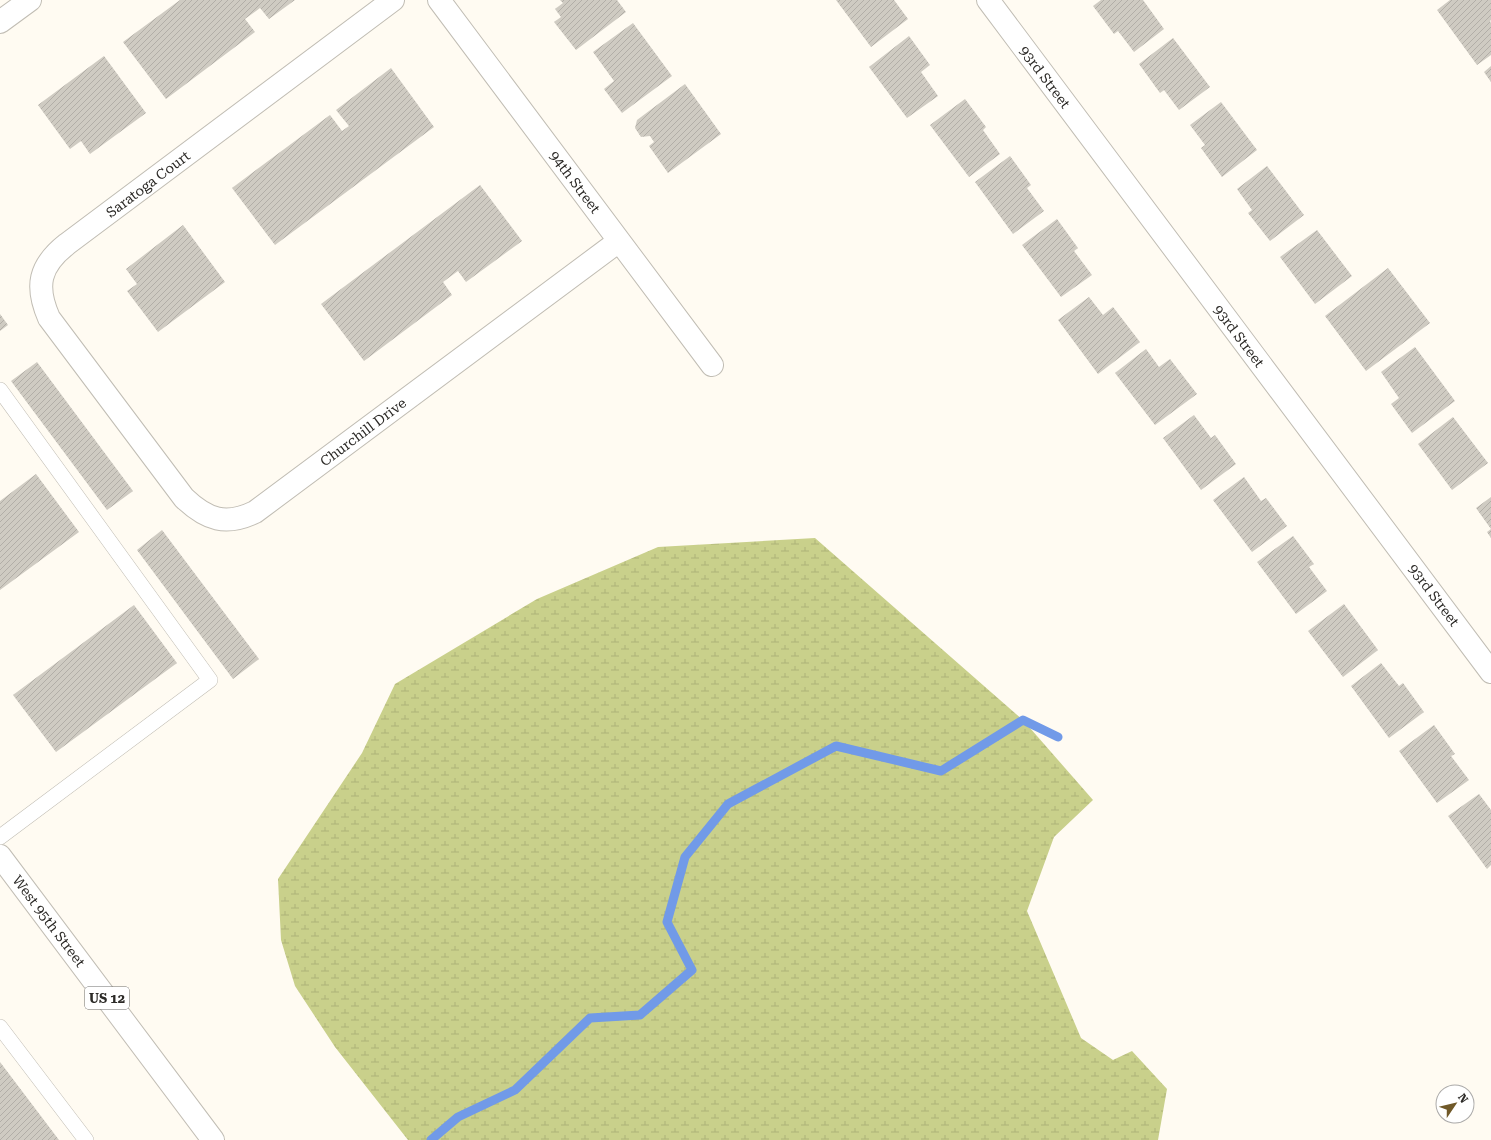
<svg xmlns="http://www.w3.org/2000/svg" width="1491" height="1140" font-family="'Roboto Serif',serif">
	<style>
		.wetland { fill: url(#wetland-marsh) }
		.lines { fill: none; stroke-linecap: round; stroke-linejoin: round }
		.stream { stroke: #719ae8; stroke-width: 9 }
		.building { fill: url(#building-hatch) }
		.service-casing { stroke: #c1bdb4; stroke-width: 16 }
		.minor-casing { stroke: #c1bdb4; stroke-width: 24 }
		.tertiary-casing { stroke: #c1bdb4; stroke-width: 24 }
		.primary-casing { stroke: #c1bdb4; stroke-width: 24 }
		.service { stroke: #fff; stroke-width: 15 }
		.minor { stroke: #fff; stroke-width: 22 }
		.tertiary { stroke: #fff; stroke-width: 22 }
		.primary { stroke: #fff; stroke-width: 22 }
		.labels { text-anchor: middle; dominant-baseline: central; stroke-width: 4; stroke-linejoin: round; paint-order: stroke }
		.shield { fill: #fff; stroke: #6b6a68; stroke-width: 1 }
		.shield-label { font-size: 13px; font-weight: bold; fill: #2c2a27 }
		.street-label { font-size: 14px; fill: #2c2a27; stroke: #fff }
	</style>
	<defs>
		<pattern id="wetland-marsh" width="20" height="14" patternUnits="userSpaceOnUse"><rect width="20" height="14" fill="#c9d08b"/><path d="M1 5h8M5 5V1M11 12h8M15 12V8" fill="none" stroke="#adb378"/></pattern>
		<pattern id="building-hatch" width="6" height="6" patternUnits="userSpaceOnUse"><rect width="6" height="6" fill="#cfcbc2"/><path d="M-1 1l2-2M0 6l6-6M5 7l2-2" fill="none" stroke="#b2aea7"/></pattern>
	</defs>
	<rect width="100%" height="100%" fill="#fffbf2"/>
	<path class="wetland" d="M815,538L1023,720L1093,800L1054,837L1027,911L1081,1038L1113,1060L1132,1051L1167,1089L1158,1140H408L335,1047L295,986L281,940L278,879L362,753L395,684L537,599L658,547Z"/>
	<g class="lines">
		<path class="stream" d="M431,1140L458,1117L515,1090L590,1018L640,1015L692,970L667,922L685,857L728,804L836,746L941,771L1023,720L1058,737"/>
	</g>
	<path class="building" d="M180,0H295L269,19L260,8L245,19L255,32L166,99L123,42Z
		M560,0H617L626,12L576,50L554,22L561,17L555,9L563,3Z
		M836,0H894L908,19L871,47Z
		M1101,0H1143L1164,29L1134,52L1118,31L1114,34L1093,6Z
		M1450,0H1491V20L1490,21L1491,23V55L1477,65L1437,10Z
		M633,23L672,76L622,113L604,89L614,81L593,52Z
		M909,36L930,65L921,72L938,96L907,118L869,67Z
		M1173,38L1210,87L1179,110L1164,90L1160,93L1139,64Z
		M104,56L146,113L90,154L81,141L70,149L38,105Z
		M1491,66V82L1484,72Z
		M391,68L434,127L275,245L232,188L330,115L342,131L349,126L336,110Z
		M685,84L721,134L668,173L649,146L654,142L650,136L641,137L635,128L637,120Z
		M965,99L986,127L983,130L1000,154L969,177L930,125Z
		M1221,102L1257,150L1222,177L1201,148L1205,145L1190,125Z
		M1010,156L1031,185L1027,188L1044,211L1013,234L975,182Z
		M1267,166L1304,215L1270,241L1248,213L1252,210L1237,189Z
		M480,185L522,241L466,282L458,271L443,282L452,295L364,361L321,304Z
		M1057,219L1078,248L1074,251L1092,275L1061,297L1022,245Z
		M183,225L225,282L158,332L127,291L137,284L126,269Z
		M1317,230L1352,276L1315,304L1280,257Z
		M1388,268L1430,323L1366,371L1325,316Z
		M1089,297L1103,315L1113,307L1140,342L1098,374L1058,320Z
		M0,314L8,325L0,331Z
		M1415,347L1455,401L1412,433L1391,404L1399,398L1381,372Z
		M1146,349L1159,367L1170,359L1197,394L1155,425L1115,373Z
		M37,362L133,491L107,510L11,381Z
		M1194,415L1211,438L1215,435L1236,464L1201,490L1163,438Z
		M1453,417L1488,463L1452,490L1418,444Z
		M36,474L79,532L0,590V501Z
		M1244,477L1261,501L1266,498L1287,526L1252,552L1213,500Z
		M1491,497V538L1487,532L1491,529L1476,508Z
		M162,530L259,659L233,679L137,550Z
		M1293,536L1314,564L1309,567L1327,591L1296,614L1257,562Z
		M1344,604L1378,650L1343,677L1308,631Z
		M134,605L177,663L56,752L13,695Z
		M1381,663L1399,686L1403,683L1424,712L1389,738L1351,686Z
		M1434,725L1455,754L1451,756L1469,780L1437,803L1399,751Z
		M1479,794L1491,810V865L1487,869L1448,816Z
		M0,1062L59,1140H0Z"/>
	<g class="lines">
		<g class="service-casing">
			<path id="service" d="M0,390L210,680L0,837
				M0,1027L86,1140"/>
		</g>
		<g class="minor-casing">
			<path id="minor" d="M393,0L67,244C39,266 35,286 49,318L184,498C207,520 226,526 255,512L619,241
				M439,0L712,365
				M988,0L1491,672"/>
		</g>
		<g class="tertiary-casing">
			<path id="tertiary" d="M0,22L30,0"/>
		</g>
		<g class="primary-casing">
			<path id="primary" d="M0,856L213,1140"/>
		</g>
		<use href="#service" class="service"/>
		<use href="#minor" class="minor"/>
		<use href="#tertiary" class="tertiary"/>
		<use href="#primary" class="primary"/>
	</g>
	<g class="labels">
		<rect class="shield" x="85" y="987" width="44" height="22" rx="3"/>
		<g class="shield-label">
			<text x="107" y="998">US 12</text>
		</g>
		<g class="street-label">
			<text transform="translate(1045 77) rotate(53)">93rd Street</text>
			<text transform="translate(575 182) rotate(53)">94th Street</text>
			<text transform="translate(148 184) rotate(-37)">Saratoga Court</text>
			<text transform="translate(1239 336) rotate(53)">93rd Street</text>
			<text transform="translate(363 432) rotate(-37)">Churchill Drive</text>
			<text transform="translate(1434 595) rotate(53)">93rd Street</text>
			<text transform="translate(49 921) rotate(53)">West 95th Street</text>
		</g>
	</g>
	<g transform="translate(1455 1104) rotate(55)"><circle r="19" fill="#ffffff" stroke="#abaaa9"/>
	<path d="M0-3L7 15L0 10L-7 15Z" fill="#705929"/>
	<text y="-6" font-size="11" font-weight="bold" text-anchor="middle" fill="#2c2a27">N</text>
	</g>
</svg>
